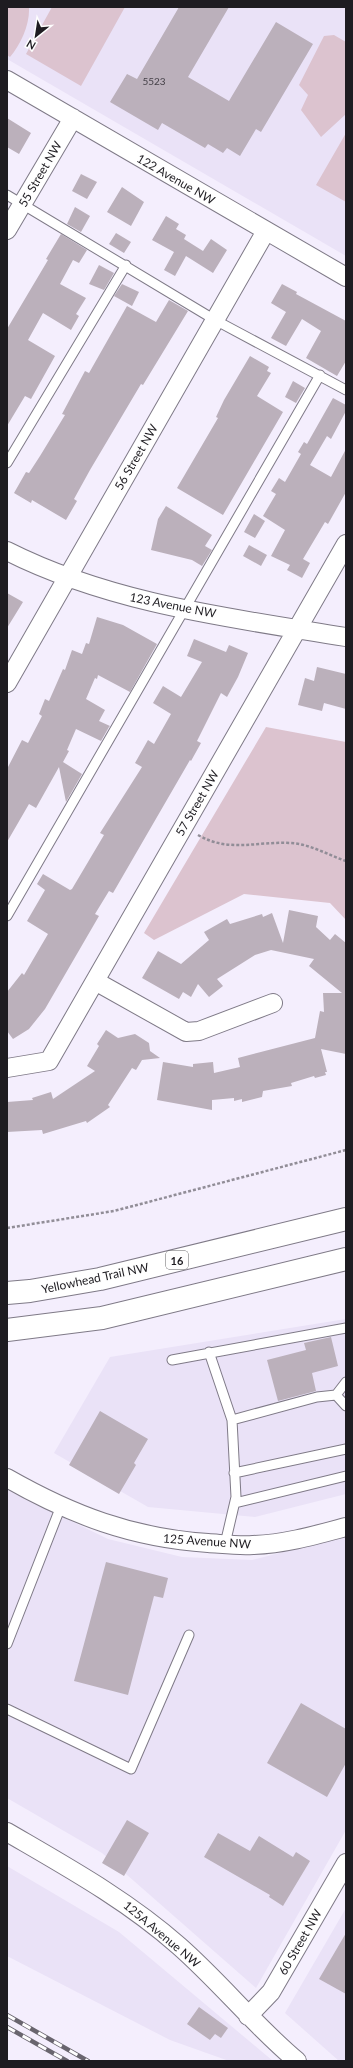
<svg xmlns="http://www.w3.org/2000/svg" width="353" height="2068" font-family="Lato,sans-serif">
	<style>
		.built { fill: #eae2f7 }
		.green { fill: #dcc3cf }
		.building { fill: #bbb0bb }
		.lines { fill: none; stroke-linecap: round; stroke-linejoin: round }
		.lane-casing { stroke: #7f7a87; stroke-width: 11 }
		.street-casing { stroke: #7f7a87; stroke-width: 20 }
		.highway-casing { stroke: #7f7a87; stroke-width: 24 }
		.path { stroke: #918d97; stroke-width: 2.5; stroke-dasharray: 3 2; stroke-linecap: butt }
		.lane { stroke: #fff; stroke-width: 9 }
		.street { stroke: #fff; stroke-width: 18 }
		.highway { stroke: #fff; stroke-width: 22 }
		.rail-casing { stroke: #69656e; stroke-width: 4.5 }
		.rail { stroke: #fefefe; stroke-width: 3; stroke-dasharray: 9; stroke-linecap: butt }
		.labels { text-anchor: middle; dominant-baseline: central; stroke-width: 3; stroke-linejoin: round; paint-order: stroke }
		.number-label { font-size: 10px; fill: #454148 }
		.shield { fill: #fefefe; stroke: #616063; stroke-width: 1 }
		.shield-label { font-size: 11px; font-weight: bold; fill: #1e1c21 }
		.street-label { font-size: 12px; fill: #1e1c21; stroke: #fefefe }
	</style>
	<rect width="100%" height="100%" fill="#f4eefd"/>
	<path class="built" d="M7,7H346V256L7,59Z
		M346,1319V1494L255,1517L148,1507L54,1453L110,1357Z
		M7,1490L108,1539L182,1557L252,1560L346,1536V1830L256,1988L102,1853L7,1798Z
		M7,1866L119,1932L273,2061H229L170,2040L7,1956Z
		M346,1908V2061H339L285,2013Z"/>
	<path class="green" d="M7,7H29C30,24 21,44 10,57L7,55Z
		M52,7H125L81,86L26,54Z
		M334,35L346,42V114L321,137L301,110L308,95L299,85L324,36Z
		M346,133V202L316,185Z
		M266,727L346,742V920L330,903L244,894L154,940L144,933Z"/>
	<path class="building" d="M179,7H229L188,77L229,101L276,22L313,44L261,132L256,129L240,156L227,148L223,153L208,144L205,148L162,123L158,130L110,102L127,74L137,79Z
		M7,118L31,133L19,154L7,147Z
		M81,174L97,182L87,199L72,191Z
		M122,187L144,202L131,226L107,212Z
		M75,207L90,216L81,232L67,224Z
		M166,216L179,224L176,229L186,235L184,239L203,251L211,239L227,250L213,273L186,256L175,276L164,270L174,252L152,240Z
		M116,233L131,242L124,253L109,244Z
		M61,234L87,250L79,263L73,260L60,284L86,298L76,314L79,316L71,330L43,313L28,340L55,356L31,399L25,396L7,426V329L48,260L46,259Z
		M99,265L114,273L104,290L89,284Z
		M122,284L139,292L132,306L114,296Z
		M282,284L297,292L296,294L346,321V361L337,376L306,358L321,331L302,319L286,346L271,338L286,312L271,303Z
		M169,300L188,311L143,385L141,384L90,470L74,499L77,501L66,520L32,500L31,503L14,493L26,472L29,473L40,456L65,415L62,414L85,371L89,373L127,306L156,322Z
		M250,356L269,367L267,371L271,373L257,396L283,412L223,515L177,488L218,418L216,417L224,400Z
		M293,381L305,388L296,403L285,397Z
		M333,398L346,405V411L331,439L327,436L310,465L331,477L346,449V492L328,524L325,522L303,559L310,563L302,578L287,570L290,565L271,556L285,530L263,516L276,494L271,491L279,478L285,482L301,454L298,452L304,442L307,444Z
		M166,506L212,535L205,546L212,550L202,566L192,560L151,550L158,519Z
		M254,514L265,521L255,538L244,532Z
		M249,545L267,555L261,566L243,556Z
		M7,593L23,602L7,628Z
		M97,617L123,625L157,644L130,692L98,675L97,679L95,678L86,699L105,710L99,721L110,726L109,727L101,741L76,729L67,750L69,751L63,762L82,774L66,802L59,767L36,808L29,804L7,842V769L22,740L28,743L42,716L39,714L45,699L49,701L63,669L65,670L72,650L82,654L86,643L89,644Z
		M194,639L226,652L229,645L248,653L238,677L227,697L221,693L197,741L201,743L191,761L190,760L113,893L109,891L95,914L99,916L45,1009L29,1029L13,1039L7,1031V992L22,973L24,975L48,934L27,921L45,890L37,884L43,874L70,890L72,889L104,835L100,833L142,767L135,763L148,740L154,744L171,714L153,703L163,686L181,697L202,662L187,656Z
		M317,667L346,674V709L324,703L322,711L298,705L305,678L314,681Z
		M289,910L318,916L316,927L330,940L335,934L346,943V1054L321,1049L327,1072H325L326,1075L315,1078L314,1076L291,1083L292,1086L263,1091L262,1097L242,1102V1099L234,1101V1098L212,1100V1110L157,1100L163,1062L193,1067V1064L213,1062L214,1073L240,1067L238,1058L315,1038L320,1011L324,1012L323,993H342L309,966L314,959L271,950L255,955L217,979L223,986L209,997L198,984L191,997L183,992L179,999L142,978L158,951L181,964L209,940L204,932L227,919L230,924L262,914L263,917L272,913L283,943Z
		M106,1030L118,1038L135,1034L149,1043L150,1051L160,1058L142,1060L136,1070L132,1068L108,1105L110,1107L87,1123L86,1121L43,1134L42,1130L7,1132V1102L33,1100L32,1098L51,1092L53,1099L95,1071L87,1066L99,1046L97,1044Z
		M331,1337L338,1366L312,1373L316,1391L278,1401L267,1360L306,1350L304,1343Z
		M100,1411L148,1439L134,1463L136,1465L119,1494L69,1465Z
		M106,1562L168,1578L163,1598L154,1596L128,1695L74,1681Z
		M301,1703L346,1729V1763L327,1797L267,1763Z
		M127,1820L149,1833L124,1876L102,1863Z
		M218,1833L250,1851L259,1836L293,1857L296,1852L310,1861L283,1906L269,1897L270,1895L204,1857Z
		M346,1933V1994L319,1979Z
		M199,2007L228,2028L221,2038L215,2034L210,2040L187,2024Z"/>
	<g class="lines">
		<g class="lane-casing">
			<path id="lane" d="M7,195L215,320L346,390
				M7,463L126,265
				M7,916L320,375
				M209,1352L232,1420
				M172,1360L346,1328
				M336,1395L346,1382
				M234,1473L346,1449
				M235,1503L346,1476
				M225,1544L236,1497L232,1420L317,1397L336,1395L346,1406
				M7,1644L61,1506
				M7,1709L131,1769L189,1635"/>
		</g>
		<g class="street-casing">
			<path id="street" d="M7,80L346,277
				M7,230L73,118
				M7,551C112,604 231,618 346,637
				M7,683L266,231
				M95,981L186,1032L199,1031L273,1003
				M7,1068L49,1061L346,544
				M7,1478C72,1515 132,1538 208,1543C223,1544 238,1546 253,1545C285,1544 316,1535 346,1527
				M7,1832C67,1867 127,1900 179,1946C221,1983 255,2026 297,2061
				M248,2016L271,1992L346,1863"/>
		</g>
		<g class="highway-casing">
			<path id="highway" d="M7,1293L30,1291L100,1279L346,1219
				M7,1330L102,1318L346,1259"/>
		</g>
		<path class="path" d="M198,835C229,853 257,841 291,843C310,844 328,855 346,861
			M7,1228L114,1211L346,1150"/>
		<use href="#lane" class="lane"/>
		<use href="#street" class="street"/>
		<use href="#highway" class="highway"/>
		<g class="rail-casing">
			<path id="rail" d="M7,2015L88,2061
				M7,2027L67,2061"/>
		</g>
		<use href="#rail" class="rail"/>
	</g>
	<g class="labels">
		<g class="number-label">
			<text x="154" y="81">5523</text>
		</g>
		<rect class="shield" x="166" y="1251" width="22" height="18" rx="3"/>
		<g class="shield-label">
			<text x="177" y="1260">16</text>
		</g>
		<g class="street-label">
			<text transform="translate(40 174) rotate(-60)">55 Street NW</text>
			<text transform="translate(176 179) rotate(30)">122 Avenue NW</text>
			<text transform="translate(136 457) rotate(-60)">56 Street NW</text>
			<text transform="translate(173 605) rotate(11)">123 Avenue NW</text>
			<text transform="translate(197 803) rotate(-60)">57 Street NW</text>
			<text transform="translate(95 1278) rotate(-12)">Yellowhead Trail NW</text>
			<text transform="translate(207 1541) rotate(4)">125 Avenue NW</text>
			<text transform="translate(162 1934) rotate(40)">125A Avenue NW</text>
			<text transform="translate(300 1942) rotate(-60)">60 Street NW</text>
		</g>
	</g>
	<rect width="353" height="2068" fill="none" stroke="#1e1c21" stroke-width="16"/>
	<g transform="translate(36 36) rotate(210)" stroke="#fefefe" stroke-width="3" paint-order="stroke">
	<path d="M0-3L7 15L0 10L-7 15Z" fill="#1e1c21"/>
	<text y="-6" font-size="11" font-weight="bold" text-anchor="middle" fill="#1e1c21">N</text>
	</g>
</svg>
